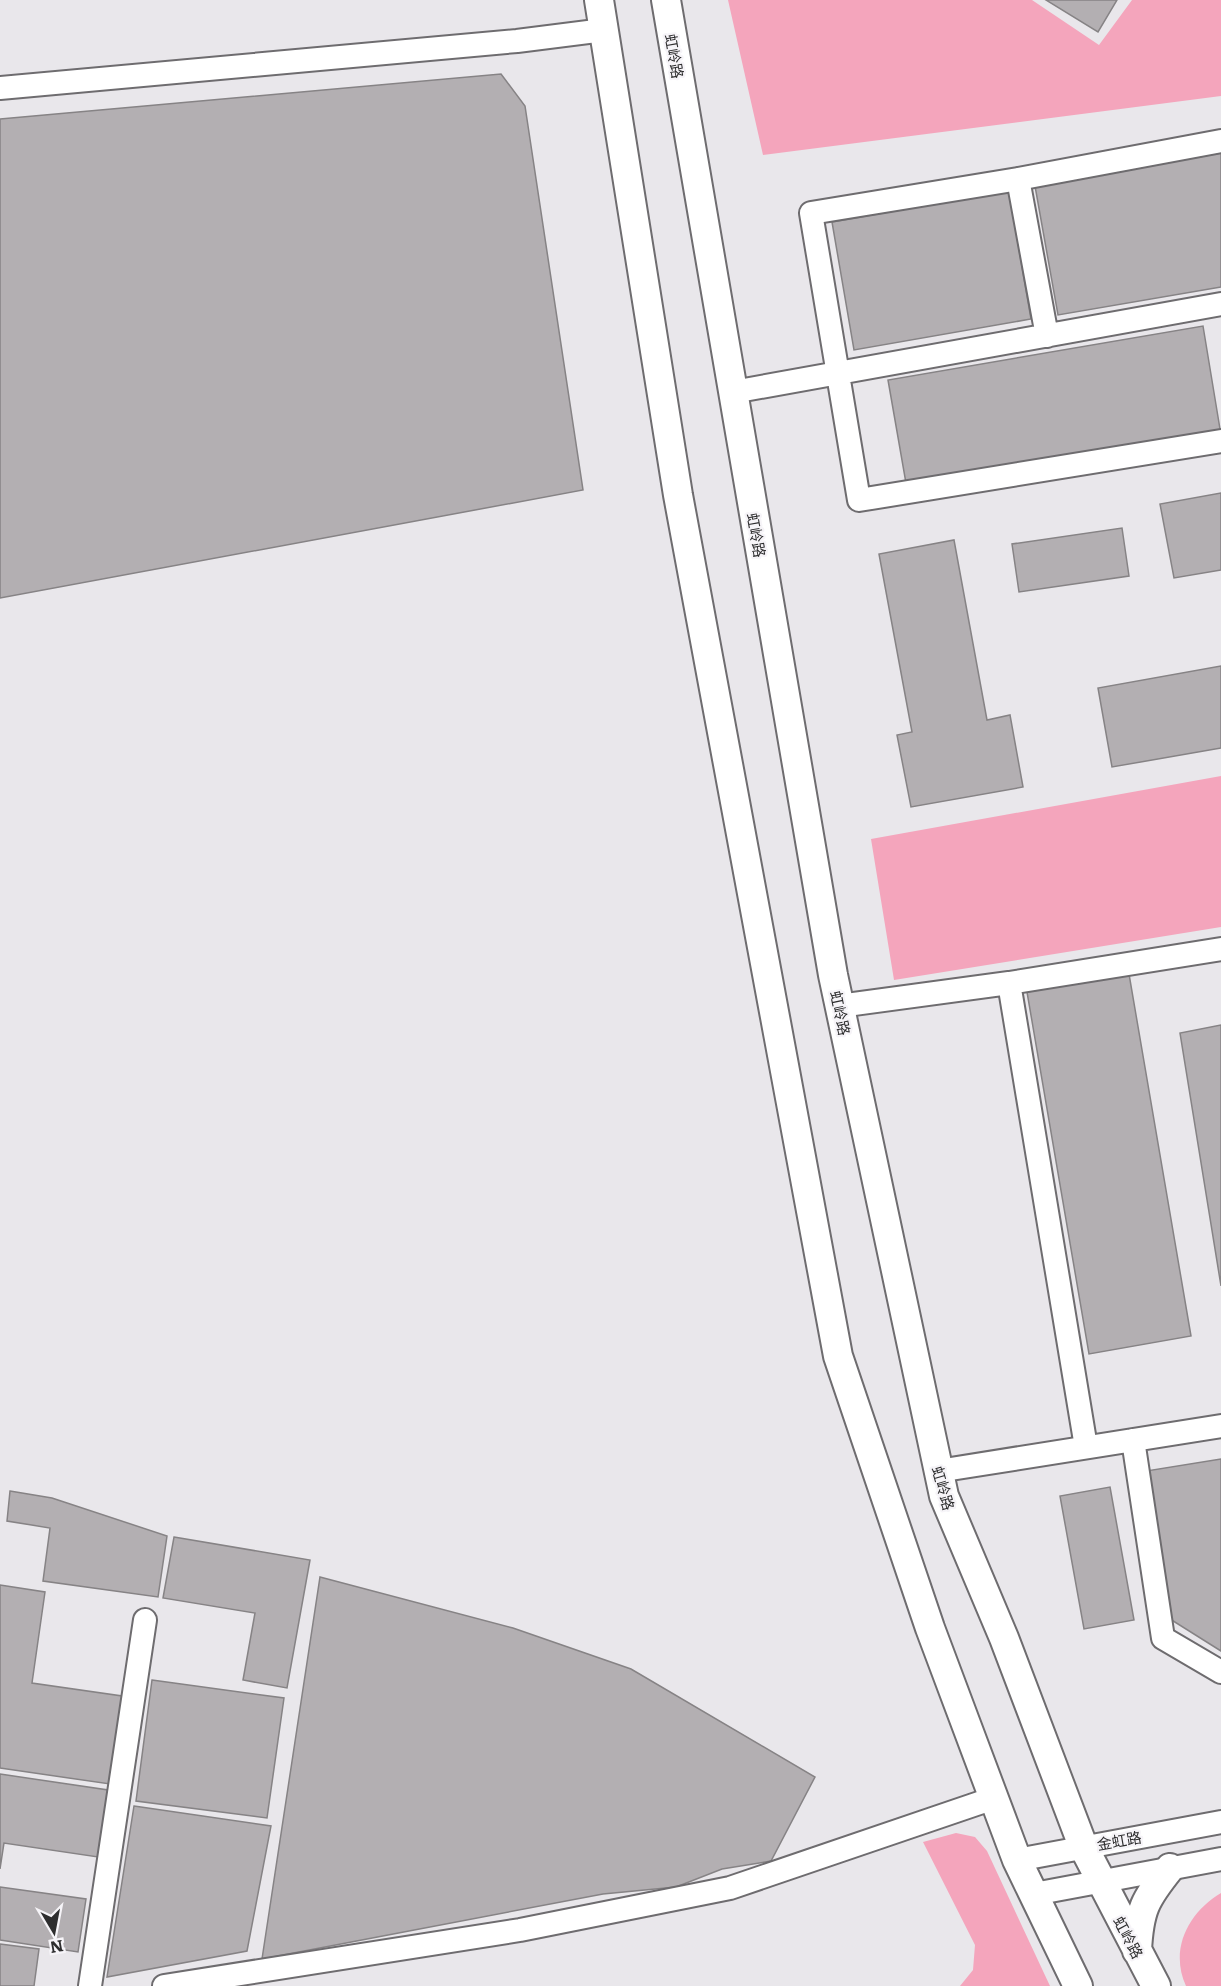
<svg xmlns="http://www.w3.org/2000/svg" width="1221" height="1986" font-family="Literata,'Noto Sans SC',serif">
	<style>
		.green { fill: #f4a5bc }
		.building { fill: #b3afb2; stroke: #868385; stroke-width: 1.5 }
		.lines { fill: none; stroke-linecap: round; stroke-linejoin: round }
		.minor-casing { stroke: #6e6c6f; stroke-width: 26 }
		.major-casing { stroke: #6e6c6f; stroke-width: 32 }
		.minor { stroke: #fff; stroke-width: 22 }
		.major { stroke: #fff; stroke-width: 28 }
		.labels { text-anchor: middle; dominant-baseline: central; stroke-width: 4.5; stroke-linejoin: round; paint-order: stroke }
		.street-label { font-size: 15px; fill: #2d2d2e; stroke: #f6f4f8 }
	</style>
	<rect width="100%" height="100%" fill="#e9e7eb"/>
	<path class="green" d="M728,0H1032L1099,45L1132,0H1221V96L763,155Z
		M1221,776V927L894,980L871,839Z
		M956,1833L975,1837L987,1851L1050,1986H960L973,1970L975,1945L923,1842Z
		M1221,1893V1986H1186C1169,1949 1189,1912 1221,1893Z"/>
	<path class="building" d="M1046,0H1117L1098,32Z
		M501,74L525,106L583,490L0,598V119Z
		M1221,153V287L1058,315L1035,186Z
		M1009,191L1031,319L854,350L832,222Z
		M1203,326L1221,435L907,489L888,380Z
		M1221,493V570L1174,578L1160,504Z
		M1122,528L1129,576L1019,592L1012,544Z
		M954,540L987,720L1010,715L1023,787L911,807L897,735L912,732L879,554Z
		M1221,666V748L1112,767L1098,688Z
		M1129,974L1191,1336L1089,1354L1027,992Z
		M1221,1025V1286L1180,1033Z
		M1221,1459V1651L1170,1619L1146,1471Z
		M1110,1487L1134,1620L1084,1629L1060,1496Z
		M10,1491L52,1498L167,1536L158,1597L43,1581L50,1528L7,1521Z
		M174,1537L310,1560L287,1688L243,1680L255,1613L163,1598Z
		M320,1577L513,1628L631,1669L815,1777L771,1861L722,1869L676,1887L603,1894L262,1959Z
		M0,1585L45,1592L32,1683L122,1696L110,1784L0,1768Z
		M152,1680L284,1698L267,1818L136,1801Z
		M0,1774L108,1790L98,1857L4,1843L0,1869Z
		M134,1806L271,1826L247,1951L107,1977Z
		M0,1887L86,1899L78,1952L0,1940Z
		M0,1944L39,1949L34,1986H0Z"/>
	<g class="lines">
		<g class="minor-casing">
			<path id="minor" d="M0,88L517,41L604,30
				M1018,179L811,213L859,500L1221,441
				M1047,336L1018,179L1221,141
				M733,392L1221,304
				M839,1006L1009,983
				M1133,1440L1163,1638L1221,1672
				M1086,1447L1009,983L1221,949
				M938,1471L1221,1426
				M1017,1860L1221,1822
				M1034,1894L1221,1859
				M90,1986L145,1620
				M164,1986L520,1930L730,1888L994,1798"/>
		</g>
		<g class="major-casing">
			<path id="major" d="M599,0L678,495L838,1356L930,1628L1017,1860L1078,1986
				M666,0L833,975L944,1496L1004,1638L1083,1846L1156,1986
				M1137,1951C1139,1910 1145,1899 1170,1868"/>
		</g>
		<use href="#minor" class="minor"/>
		<use href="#major" class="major"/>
	</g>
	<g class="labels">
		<g class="street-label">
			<text transform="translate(675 56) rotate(80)">虹岭路</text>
			<text transform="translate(757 535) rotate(80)">虹岭路</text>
			<text transform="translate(841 1013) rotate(78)">虹岭路</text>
			<text transform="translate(944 1488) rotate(74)">虹岭路</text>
			<text transform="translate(1119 1840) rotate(-10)">金虹路</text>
			<text transform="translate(1129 1937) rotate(62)">虹岭路</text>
		</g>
	</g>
	<g transform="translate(54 1932) rotate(170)" stroke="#f6f4f8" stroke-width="4.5" paint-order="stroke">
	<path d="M0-4.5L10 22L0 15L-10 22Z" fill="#2d2d2e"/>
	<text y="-9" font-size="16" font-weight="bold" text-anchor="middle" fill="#2d2d2e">N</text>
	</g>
</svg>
